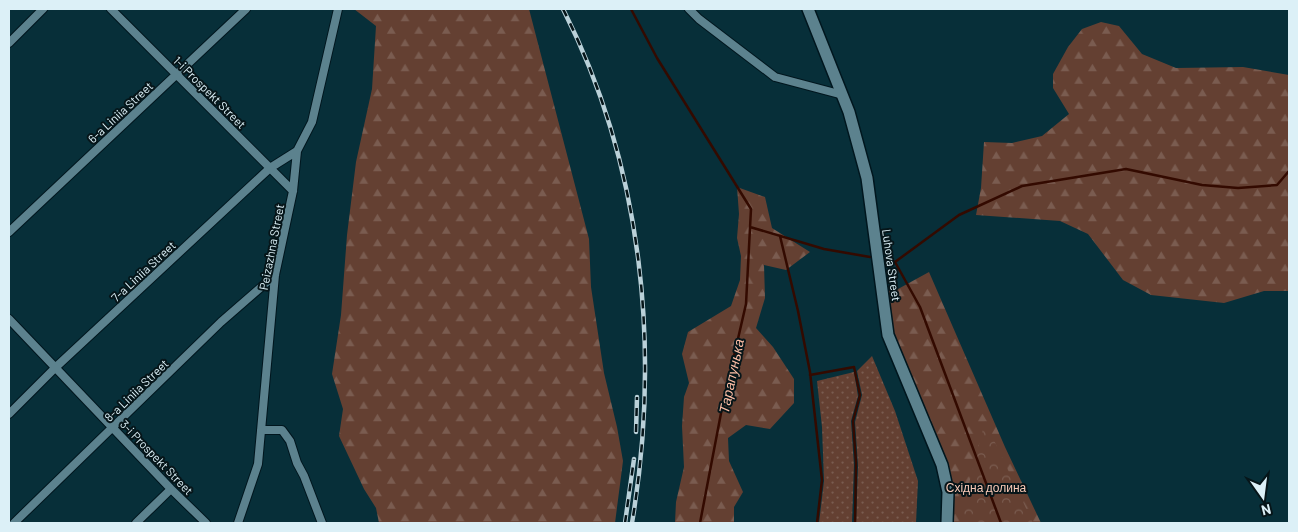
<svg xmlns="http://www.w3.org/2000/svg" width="1298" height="532" font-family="Barlow,sans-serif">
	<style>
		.grass { fill: url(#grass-dots) }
		.forest { fill: url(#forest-firs) }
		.park { fill: url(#park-crowns) }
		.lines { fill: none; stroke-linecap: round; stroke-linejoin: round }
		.stream { stroke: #330a00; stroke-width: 2.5 }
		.street-casing { stroke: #00161e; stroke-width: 10 }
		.secondary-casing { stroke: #00161e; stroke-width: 14 }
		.street { stroke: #5c828e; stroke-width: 8 }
		.secondary { stroke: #5c828e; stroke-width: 11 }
		.rail-casing { stroke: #bad1d9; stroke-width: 4.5 }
		.rail { stroke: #061519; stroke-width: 2.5; stroke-dasharray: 8; stroke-linecap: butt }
		.labels { text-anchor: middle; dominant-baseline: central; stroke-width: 4; stroke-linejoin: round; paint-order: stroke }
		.street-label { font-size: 12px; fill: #dcf0f7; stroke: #061519 }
		.park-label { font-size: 12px; fill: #facab7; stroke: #061519 }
		.water-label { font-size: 14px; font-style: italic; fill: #fdbea5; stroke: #061519 }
	</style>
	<defs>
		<pattern id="grass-dots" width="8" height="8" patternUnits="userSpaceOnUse" patternTransform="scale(1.25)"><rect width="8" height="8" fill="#644032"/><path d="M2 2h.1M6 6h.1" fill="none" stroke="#7a5c50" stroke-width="1.8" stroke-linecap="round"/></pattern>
		<pattern id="forest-firs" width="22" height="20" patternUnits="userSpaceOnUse" patternTransform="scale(1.25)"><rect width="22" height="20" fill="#644032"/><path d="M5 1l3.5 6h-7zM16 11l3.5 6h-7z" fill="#7a5c50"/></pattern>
		<pattern id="park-crowns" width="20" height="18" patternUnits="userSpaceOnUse" patternTransform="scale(1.25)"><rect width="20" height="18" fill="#644032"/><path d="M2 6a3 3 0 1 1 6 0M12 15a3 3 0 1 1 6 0" fill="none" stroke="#7a5c50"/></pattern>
	</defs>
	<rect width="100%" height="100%" fill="#072f39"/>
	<path class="grass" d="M872,356L895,411L918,481L916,523H856L858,466L855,422L862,395L857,371Z
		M854,372L858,396L851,421L854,465L852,523H819L824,481L822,427L817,381Z"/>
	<path class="forest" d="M354,9H529L589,239L591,287L604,373L617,427L623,461L615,523H379L376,508L364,489L339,436L343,409L332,374L341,315L347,235L356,162L372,89L376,26Z
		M1101,22L1119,26L1142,54L1176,68L1243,67L1289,75V291H1264L1224,303L1151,295L1123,280L1088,234L1060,221L976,215L981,188L984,142L1012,143L1042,136L1069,114L1053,88V74L1068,47L1082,29Z
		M737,187L765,197L772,228L810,252L786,270L764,265L765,298L756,328L773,347L794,379V403L770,429L746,425L728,438L729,461L743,492L734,507V523H675L676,502L684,467L682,426L684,397L689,383L682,354L688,332L731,306L740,280L741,256L737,238L739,214Z
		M929,272L1005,447L1041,523H951L952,492L891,333L885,290L898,289Z"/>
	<path class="park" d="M985,421L1033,523H959Z"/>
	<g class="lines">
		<path class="stream" d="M631,9L657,58L751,209L746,304L722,408L700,523
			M750,227L824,249L870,257
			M780,236L798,311L810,372L822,480L817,523
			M886,260L895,262L920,307L1001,523
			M895,262L959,215L1022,186L1126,169L1202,185L1238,188L1277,185L1289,171
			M810,375L854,367L860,395L853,421L856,463L855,523"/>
		<g class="street-casing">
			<path id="street" d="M111,9L293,191
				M689,9L699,19L775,77L843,95
				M9,43L43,9
				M9,232L246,9
				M9,319L171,489L206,523
				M9,414L56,367L270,168L297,151
				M261,430H282L290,441L297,463L304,476L322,523
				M14,523L221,322L275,275
				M136,523L171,489
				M238,523L258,464L275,275L293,191L297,151L312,122L338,9"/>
		</g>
		<g class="secondary-casing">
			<path id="secondary" d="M808,9L849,112L867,178L888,335L942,465L948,492L947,523"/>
		</g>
		<use href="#street" class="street"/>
		<use href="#secondary" class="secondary"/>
		<g class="rail-casing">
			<path id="rail" d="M563,9C643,167 661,350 632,523
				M636,432L637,397
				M625,523L634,459"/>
		</g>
		<use href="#rail" class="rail"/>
	</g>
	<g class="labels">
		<g class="street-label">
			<text transform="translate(210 92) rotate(45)">1-i Prospekt Street</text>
			<text transform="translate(120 112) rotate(-43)">6-a Liniia Street</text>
			<text transform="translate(271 247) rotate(-79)">Peizazhna Street</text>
			<text transform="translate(892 265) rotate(82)">Luhova Street</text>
			<text transform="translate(143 271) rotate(-43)">7-a Liniia Street</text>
			<text transform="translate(136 390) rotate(-44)">8-a Liniia Street</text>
			<text transform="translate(157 457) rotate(46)">3-i Prospekt Street</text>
		</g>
		<g class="park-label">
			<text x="986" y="487">Східна долина</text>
		</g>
		<g class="water-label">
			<text transform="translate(731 376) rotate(-78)">Тарапунька</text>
		</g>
	</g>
	<rect width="1298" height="532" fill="none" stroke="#dcf0f7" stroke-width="20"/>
	<g transform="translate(1263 497) rotate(166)" stroke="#061519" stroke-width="4" paint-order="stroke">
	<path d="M0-4L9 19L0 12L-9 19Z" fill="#dcf0f7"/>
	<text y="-8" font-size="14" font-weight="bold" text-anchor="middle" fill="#dcf0f7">N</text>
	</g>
</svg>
